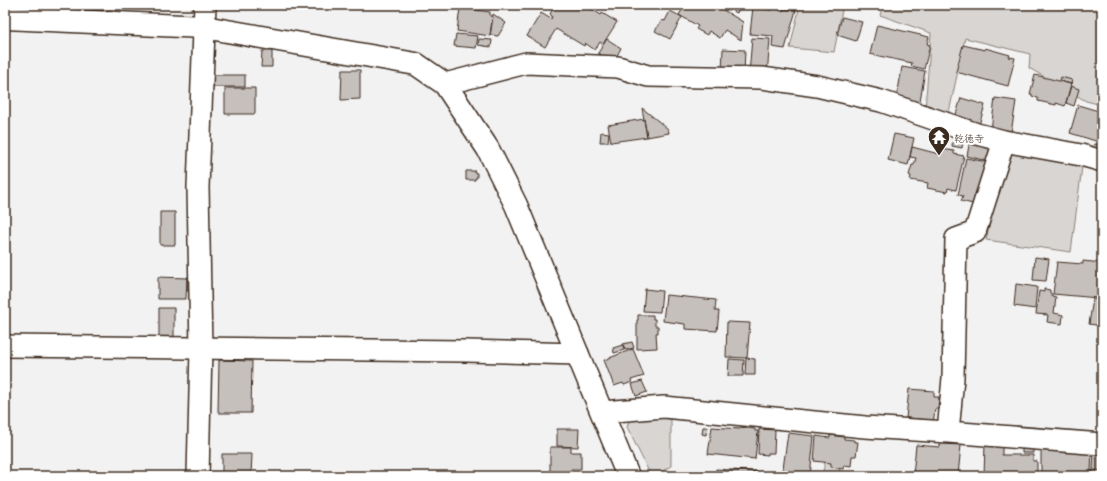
<svg xmlns="http://www.w3.org/2000/svg" width="1107" height="481" font-family="'Playpen Sans','Klee One',sans-serif">
	<style>
		.green { fill: #d8d5d2; stroke: #8a8078 }
		.building { fill: #c6c0bd; stroke: #3b2a1e }
		.lines { fill: none; stroke-linecap: round; stroke-linejoin: round }
		.street-casing { stroke: #3b2a1e; stroke-width: 24 }
		.secondary-casing { stroke: #3b2a1e; stroke-width: 25 }
		.street { stroke: #fff; stroke-width: 21 }
		.secondary { stroke: #fff; stroke-width: 22 }
		.labels { text-anchor: middle; dominant-baseline: central; stroke-width: 4; stroke-linejoin: round; paint-order: stroke }
		.poi-label { font-size: 10px; fill: #3b2a1e; stroke: #fff; text-anchor: start }
	</style>
	<rect width="100%" height="100%" fill="#f3f2f2"/>
	<filter id="ink" filterUnits="userSpaceOnUse"><feTurbulence type="fractalNoise" baseFrequency=".025" numOctaves="2"/><feDisplacementMap in="SourceGraphic" scale="8" xChannelSelector="R" yChannelSelector="G"/><feConvolveMatrix kernelMatrix="1 2 1 2 8 2 1 2 1" color-interpolation-filters="sRGB"/></filter>
	<g filter="url(#ink)">
		<path class="green" d="M800,5H843L834,52L790,48Z
			M883,5H1102V105L1086,101L1029,68L1030,54L965,38L948,117L925,110L931,33L880,15Z
			M1007,153L1068,161L1082,167L1071,252L986,240Z
			M631,416L671,417V466L654,476H651L627,427Z
			M825,462H838L841,476H822Z"/>
		<path class="building" d="M555,5H585L601,15L602,13L617,22L603,44L600,42L595,50L585,43L584,46L556,29L545,47L527,36L541,13L551,19L552,16L550,14Z
			M685,5H715L743,22L741,40L725,30L720,38L709,31L707,35L696,29L698,26L679,15Z
			M726,5H734L739,8L737,13L725,7Z
			M772,6L780,7V11H783V9L796,10L785,49L772,47L773,36L750,34L753,7L771,10Z
			M460,8L490,12V16L493,17L490,36L457,31Z
			M670,11L682,17L670,39L655,31L662,20L665,21Z
			M493,14L506,23L498,36L490,35Z
			M842,17L862,22L856,41L837,35Z
			M877,25L929,37L927,44L930,45L924,69L911,66L912,63L870,54Z
			M456,34L478,36L476,48L454,46Z
			M752,38L770,39L767,75L749,74Z
			M479,39L492,40L491,47L478,45Z
			M607,39L621,48L613,63L598,53Z
			M963,45L985,50V48L1010,55L1009,57L1015,58L1008,86L956,72Z
			M723,49L745,50L744,73L722,72Z
			M262,51H272V67H261Z
			M902,67L925,71L919,107L896,103Z
			M342,70H360V99L341,100Z
			M213,75H245V87H213Z
			M1035,75L1071,84L1065,106L1056,103V105L1038,101V98L1032,96V94H1030Z
			M1061,77L1072,80L1071,84L1060,81Z
			M1071,86L1079,89L1074,106L1066,103Z
			M225,88H255V114H225Z
			M961,98L985,105L979,125L955,118Z
			M995,98L1016,101L1011,133L991,130Z
			M1078,105L1102,112V133L1099,142L1070,133Z
			M642,108L668,129L669,133L647,137Z
			M644,119L647,137L611,142L608,125Z
			M601,132L609,133L608,142H600Z
			M894,134L914,138L908,165L888,160Z
			M953,139L963,141L962,148L952,146Z
			M970,140L991,145L987,161L967,156Z
			M1094,144L1102,145L1100,155L1092,154Z
			M912,147L939,154L941,149L954,151V154L964,156L956,190L948,188L947,192L927,188L928,183L910,180L911,176L909,175L912,165H914L916,158L910,157Z
			M966,158L987,162L977,205L961,201L963,196L958,195Z
			M466,171H475V173H477V178H475V180H466Z
			M160,212H175V245H160Z
			M1035,257L1049,259L1046,281L1033,280Z
			M1083,261L1102,263V275H1100L1098,298L1053,294L1057,262L1083,264Z
			M158,277L187,278L186,299H158Z
			M187,277H194L193,291H187Z
			M1016,284L1037,287L1035,309L1014,306Z
			M645,289L662,291L660,312L643,311Z
			M1044,289L1050,290V293L1052,294V296L1056,297L1054,313L1063,315L1062,324L1047,322L1048,315L1036,314L1039,291L1044,292Z
			M666,295L716,300L715,311H719L717,331L685,329V324L663,321Z
			M1093,299L1102,300V326L1089,324Z
			M159,308H174V339H159Z
			M638,315H653V319H655V326H658V333H656L657,348L637,349V320H638Z
			M727,322L750,323L747,358L726,357Z
			M632,342L634,348L625,350L623,344Z
			M623,345L624,350L614,353L613,348Z
			M633,349L644,376L631,380L632,382L624,385L623,383L614,386L604,360Z
			M746,358L755,359V375H745Z
			M729,359L744,360L743,376H728Z
			M219,360L252,361L251,413H218Z
			M642,381L647,392L636,396L632,384Z
			M909,389L934,391V397H939L938,409H935L933,424L921,422V419L906,418Z
			M703,427H707L706,435L702,434Z
			M712,427L740,429V427L755,429V431H758L755,459L708,454Z
			M557,429H579L578,447L557,446Z
			M759,429L775,430L774,453H768V455L758,454Z
			M788,433L814,436L810,476H782Z
			M830,435L844,437V439L854,440V442H858L856,456H852L851,466L844,465L843,469L831,467V463L814,461L816,436L830,438Z
			M1022,442L1033,443V453H1022Z
			M940,444L961,445L958,476L913,475L916,445L940,447Z
			M985,444L1002,445V455H1033V461H1037V476H984Z
			M550,447H571V452H581V469H571V473H550Z
			M1041,448H1092L1091,471H1093V476H1041Z
			M1094,449L1102,450V471L1093,470Z
			M222,454H252L251,476H222Z
			M716,469L760,472V476H711L712,473H716Z
			M843,474L861,475V476H842Z
			M882,474L903,476H882Z"/>
		<g class="lines">
			<g class="street-casing">
				<path id="street" d="M445,84L526,63L618,67L648,76L762,78L817,86L881,101L977,134L1004,141L1081,155L1102,161
					M5,346L466,351L578,354
					M602,412L664,407L865,427L948,432L1102,444
					M948,432L953,378L956,239L975,232L1004,141
					M198,476L201,349L198,187L205,5"/>
			</g>
			<g class="secondary-casing">
				<path id="secondary" d="M5,18L204,27L416,64L445,84L488,149L516,205L628,476"/>
			</g>
			<use href="#street" class="street"/>
			<use href="#secondary" class="secondary"/>
		</g>
	</g>
	<defs>
		<g id="temple-pin" transform="scale(1.15)"><path d="M0 17L-7.5 6A9.5 9.5 0 1 1 7.5 6Z" fill="#3b2a1e" stroke="#fff"/><path d="M0-6L5-2H3V0L6.5 2.5H4V6H1.5V3h-3V6H-4V2.5H-6.5L-3 0V-2H-5Z" fill="#fff"/></g>
	</defs>
	<g fill-rule="evenodd">
		<use href="#temple-pin" x="939" y="137"/>
	</g>
	<g class="labels">
		<g class="poi-label">
			<text x="954" y="137">乾徳寺</text>
		</g>
	</g>
	<rect width="1107" height="481" fill="none" stroke="#fff" stroke-width="20"/>
	<rect x="10" y="10" width="1087" height="461" fill="none" stroke="#3b2a1e" stroke-width="1.5" filter="url(#ink)"/>
</svg>
